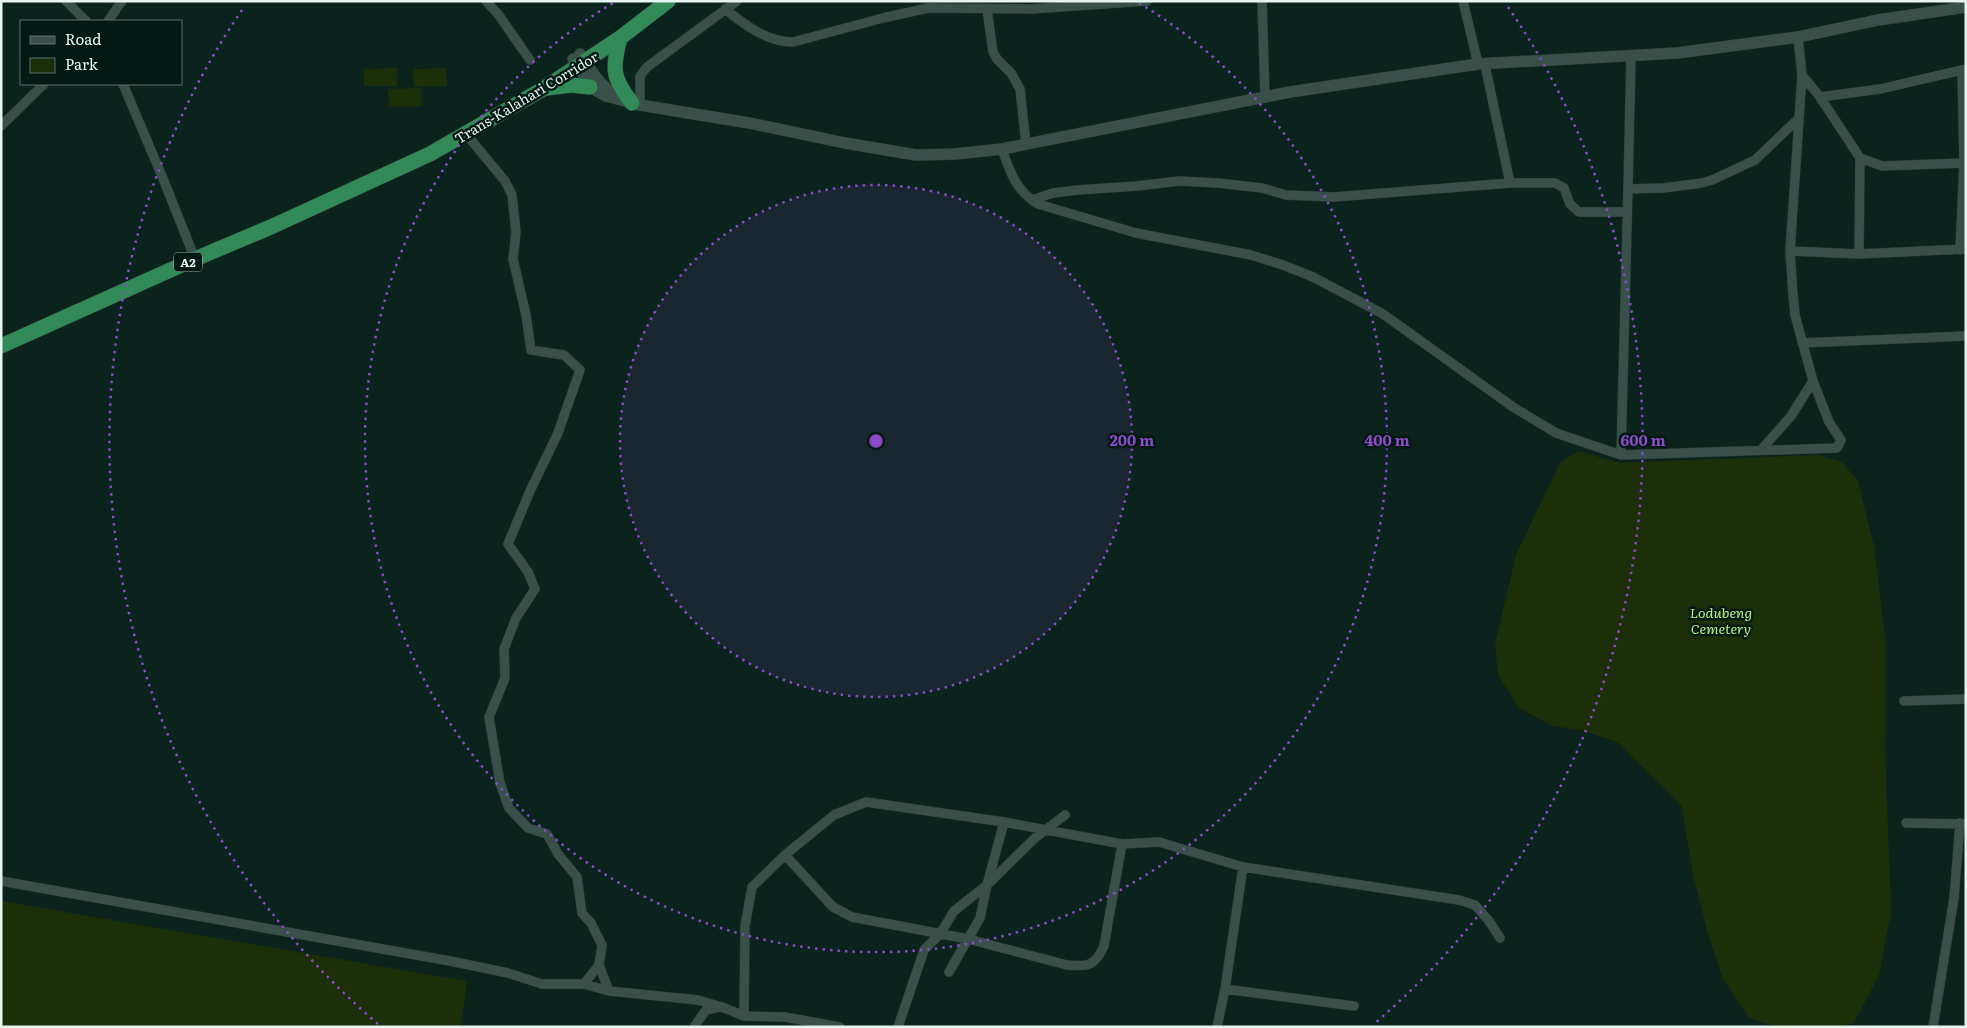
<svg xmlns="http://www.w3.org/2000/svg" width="1967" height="1028" font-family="Literata,serif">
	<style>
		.green { fill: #1d2f09 }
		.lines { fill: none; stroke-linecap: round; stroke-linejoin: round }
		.minor-casing { stroke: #2e3b36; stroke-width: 10 }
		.tertiary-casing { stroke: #2e3b36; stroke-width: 12 }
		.trunk-casing { stroke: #2e3b36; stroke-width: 16 }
		.minor { stroke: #385049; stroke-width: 9 }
		.tertiary { stroke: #385049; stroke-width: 11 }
		.trunk { stroke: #318a58; stroke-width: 15 }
		.ring { fill: none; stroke: #8b4ac6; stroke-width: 2.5; stroke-dasharray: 2.5 5 }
		.labels { text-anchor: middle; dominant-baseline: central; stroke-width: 5; stroke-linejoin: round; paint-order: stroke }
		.shield { fill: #031914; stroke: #a3b3ae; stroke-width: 1 }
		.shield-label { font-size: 12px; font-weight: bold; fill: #e7f5f0 }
		.street-label { font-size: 14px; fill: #e7f5f0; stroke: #031914 }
		.park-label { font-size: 14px; font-style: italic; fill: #b8ee86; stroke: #031914 }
		.centre { fill: #8b4ac6; stroke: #031914; stroke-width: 2.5 }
		.ring-label { font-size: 15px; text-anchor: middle; font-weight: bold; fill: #8b4ac6; stroke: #031914; stroke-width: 5; stroke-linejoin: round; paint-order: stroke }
	</style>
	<rect width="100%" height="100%" fill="#0b231d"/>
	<path class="green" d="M397,68V86H364V69Z
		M446,68L447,86L414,87L413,69Z
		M421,88L422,106L389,107L388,89Z
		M1578,451L1620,463L1817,455L1842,462L1858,481L1874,546L1886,645L1885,746L1891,912L1879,975L1854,1023L1842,1027H1777L1749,1018L1723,979L1707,931L1694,879L1681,805L1617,742L1581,730L1553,726L1519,708L1498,675L1495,644L1516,555L1560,463Z
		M1,901L467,981L461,1027H1Z"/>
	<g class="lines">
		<g class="minor-casing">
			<path id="minor" d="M66,1L86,21
				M486,1L498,14L530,60
				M1262,1L1265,96
				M1463,1L1478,64
				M725,9C745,25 767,42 793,42L883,18L928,8L1031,9L1147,1
				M987,9L993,52L997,59L1011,73L1020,89L1026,144
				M108,21L122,1
				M1485,65L1510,183
				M1802,75L1820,97L1860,158L1882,166L1964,163
				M123,84L164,181L195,259
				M1820,97L1880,89L1966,69
				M640,105V76L647,67L737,1
				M1,126L44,84
				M466,134L505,181L512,195L516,232L513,259L526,315L531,350L564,355L580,370L558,433L530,491L508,544L528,572L535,589L516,618L504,649L505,678L489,717L500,783L509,808L528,828L547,834L558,854L577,877L582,913L591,923L602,945L599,965L609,991
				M1002,149C1010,172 1016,191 1038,204L1136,233L1251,255L1283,265L1313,277L1383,314L1513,407L1556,433L1621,455L1837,448L1841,440L1829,422L1813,381L1795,315L1793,295L1790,251L1802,75L1798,37
				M1628,189L1631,56
				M1032,200L1053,193L1078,190L1137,186L1179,181L1218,183L1262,188L1286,195L1334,197L1510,183H1555L1564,188L1570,204L1579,212H1627
				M1960,250L1964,163L1962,70
				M1790,251L1859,254L1965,249
				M1859,254L1860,158
				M1802,343L1966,336
				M1762,449L1791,416L1813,381
				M1621,455L1628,189L1663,188L1702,183L1712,180L1755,160L1798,119
				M1904,701L1966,699
				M1906,823L1966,824
				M785,855L833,907L852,917L968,939L1067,965C1088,967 1095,966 1104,946L1122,844
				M1,881L450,961L508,973L542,984H584L609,991L698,1000L722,1007L744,1016L785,1017L840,1027
				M949,972L980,918L987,885L1004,822
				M584,984L599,965
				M1225,989L1354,1006
				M744,1016L745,926L752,887L785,855L834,815L866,802L1004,822L1122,844L1159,842L1243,867L1459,900L1475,905L1489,921L1500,938
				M694,1027L706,1010L720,1007
				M898,1027L924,950L940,934L954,911L987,885L1035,838L1065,815
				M1217,1027L1225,989L1243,867
				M1933,1027L1954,898L1960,823"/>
		</g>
		<g class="tertiary-casing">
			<path id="tertiary" d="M580,54C590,70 601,86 617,97
				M573,59L593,89L606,96L640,105L749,123L845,143L916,155L955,154L1002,149L1290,92L1478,64L1677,53L1798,37L1878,20L1966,7"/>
		</g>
		<g class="trunk-casing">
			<path id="trunk" d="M620,38C612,68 612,78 632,103
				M547,88L571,85L590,87
				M1,346L195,259L273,226L430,154L543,89L620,38L668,1"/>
		</g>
		<use href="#minor" class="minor"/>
		<use href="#tertiary" class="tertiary"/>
		<use href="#trunk" class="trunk"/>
	</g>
	<circle cx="876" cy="441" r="256" fill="#8b4ac6" fill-opacity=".12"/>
	<g class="ring">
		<circle cx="876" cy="441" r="256"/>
		<path d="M1139 3A511 511 0 1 1 613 3"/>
		<path d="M378 1024A767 767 0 0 1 244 7M1508 7A767 767 0 0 1 1374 1024"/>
	</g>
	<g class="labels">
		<rect class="shield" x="174" y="252.5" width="28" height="19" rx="4"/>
		<g class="shield-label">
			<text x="188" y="262">A2</text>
		</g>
		<g class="street-label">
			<text transform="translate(526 97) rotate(-31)">Trans-Kalahari Corridor</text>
		</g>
		<g class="park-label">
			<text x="1721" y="612">Lodubeng<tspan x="1721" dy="16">Cemetery</tspan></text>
		</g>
	</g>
	<circle cx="876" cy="441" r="8" class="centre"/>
	<g class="ring-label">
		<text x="1132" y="446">200 m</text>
		<text x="1387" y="446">400 m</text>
		<text x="1643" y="446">600 m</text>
	</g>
	<rect width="1967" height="1028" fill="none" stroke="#e7f5f0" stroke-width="5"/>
	<rect x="20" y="20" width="162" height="65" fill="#031914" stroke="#5e716c"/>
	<rect x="30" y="36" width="25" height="8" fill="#385049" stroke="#5e716c"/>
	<text x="65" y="45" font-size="15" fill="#e7f5f0">Road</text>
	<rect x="30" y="58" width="25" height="15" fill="#1d2f09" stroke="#5e716c"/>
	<text x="65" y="70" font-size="15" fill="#e7f5f0">Park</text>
</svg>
